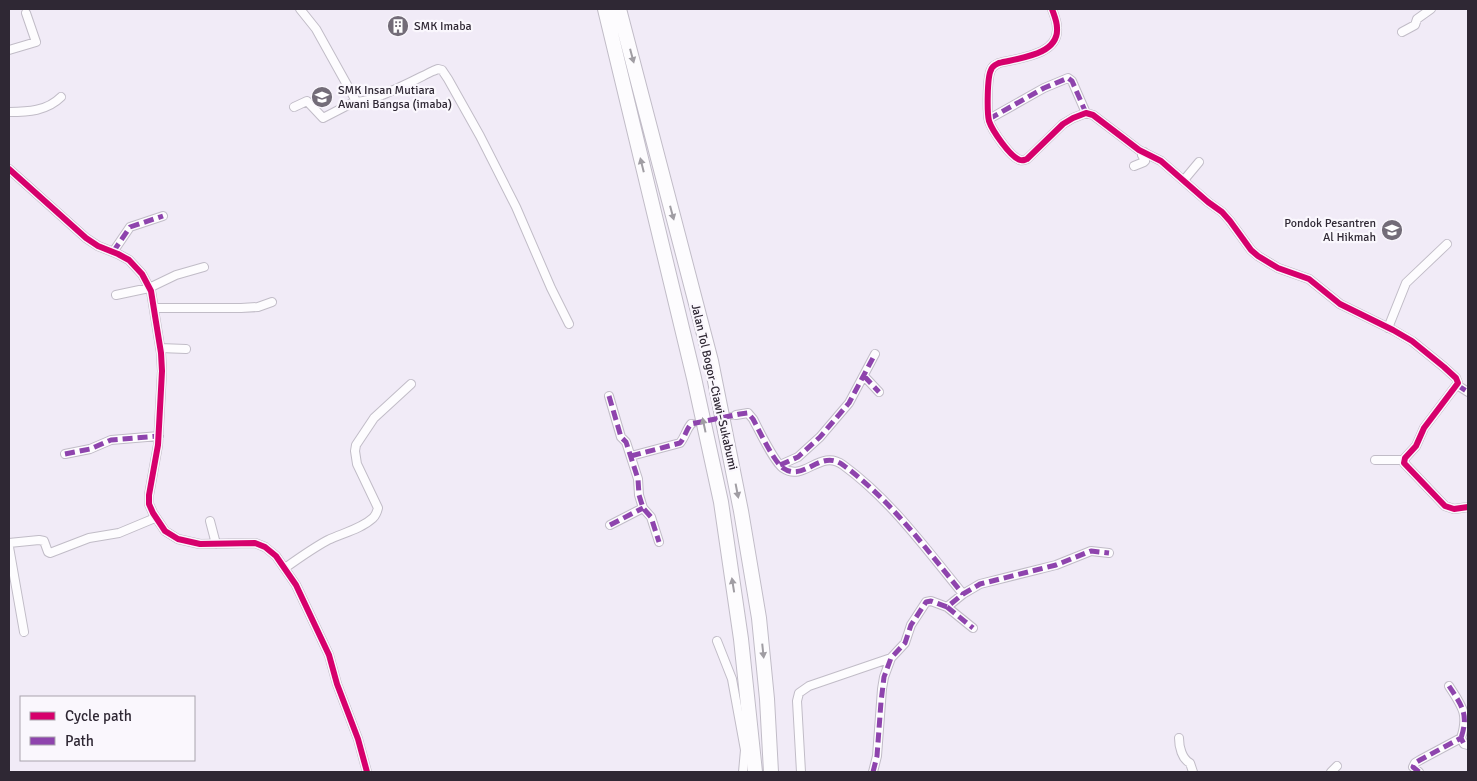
<svg xmlns="http://www.w3.org/2000/svg" width="1477" height="781" font-family="Signika,sans-serif">
	<style>
		.lines { fill: none; stroke-linecap: round; stroke-linejoin: round }
		.street-tunnel { stroke: #cac4d0; stroke-width: 8; stroke-dasharray: 8 4; stroke-linecap: butt }
		.street-casing { stroke: #c1bcc7; stroke-width: 10 }
		.highway-casing { stroke: #c1bcc7; stroke-width: 16 }
		.street { stroke: #fdfcfe; stroke-width: 8 }
		.highway { stroke: #fdfcfe; stroke-width: 14 }
		.quiet { stroke: #8e44ad; stroke-width: 5; stroke-dasharray: 10 5; stroke-linecap: butt }
		.cycleway-casing { stroke: #faf7fd; stroke-width: 9 }
		.cycleway { stroke: #d6006c; stroke-width: 6 }
		.oneway { fill: #a09da3 }
		.labels { text-anchor: middle; dominant-baseline: central; stroke-width: 4.5; stroke-linejoin: round; paint-order: stroke }
		.poi-label { font-size: 12px; fill: #2f2834; stroke: #faf7fd; text-anchor: start }
		.street-label { font-size: 12px; fill: #2f2834; stroke: #faf7fd }
	</style>
	<rect width="100%" height="100%" fill="#f1ebf7"/>
	<g class="lines">
		<path class="street-tunnel" d="M691,424L736,415"/>
		<g class="street-casing">
			<path id="street" d="M300,9L316,29L356,101C369,105 418,78 433,71L438,69L442,70L448,79L480,136L516,207L551,288L569,324
				M1052,9C1054,15 1057,21 1057,28C1059,55 1019,58 999,63C995,65 992,66 991,70C987,77 987,113 989,121C992,130 1010,157 1020,160C1023,161 1024,160 1027,159L1063,124L1073,118L1086,113L1093,115L1139,150L1161,161L1208,202L1222,212L1230,221L1251,250L1258,256L1278,268L1309,279L1340,304L1393,330L1412,341L1444,367L1456,378L1458,383L1424,428L1416,446L1405,458L1404,463L1445,506L1454,509L1468,507
				M1402,32L1415,25L1417,19L1431,9
				M9,50L36,42L26,13
				M294,107L307,101L323,118L356,101
				M9,112C28,112 47,111 61,97
				M989,119L1044,88L1068,78L1072,81L1086,113
				M1134,166L1144,162L1145,161L1142,155L1144,152
				M9,169L86,238L98,246L118,254L129,260L142,274L151,291L161,353L162,371L158,445L149,495V504L153,513L165,531L178,539L200,544L255,543L265,547L276,556L296,585L329,655L337,684L358,739L367,772
				M1184,180L1199,162
				M113,252L130,227L163,216
				M116,295L149,288L176,275L204,267
				M154,308H241L258,307L272,302
				M1388,328L1406,283L1447,244
				M160,348L186,349
				M864,376L879,392
				M1457,385L1468,392
				M609,396L621,437L626,442L627,445L638,479L639,495L643,508L651,517L659,542
				M736,415L748,413L753,419C759,430 774,462 783,468C804,483 820,448 843,465C891,500 926,549 963,594
				M65,454L90,449L111,440L159,436
				M631,456L680,443C685,437 686,430 691,424
				M1375,460H1405
				M780,465L798,457L820,437L849,403L875,354
				M210,521L216,544
				M610,525L643,508
				M9,543L39,540L44,541L48,552L50,553L89,538L119,533L155,518
				M9,547L24,632
				M285,568C299,558 313,548 328,540C343,533 361,529 373,518C376,515 377,512 378,508L357,464L355,451L356,445L374,418L411,384
				M947,607L973,628
				M717,641L732,679L745,750L743,772
				M1449,686C1462,706 1469,714 1461,738
				M1179,738C1179,747 1182,759 1190,763L1193,772
				M801,772L797,701L799,693L809,686L891,658L905,643L911,625L926,602L931,601L947,607L963,594L980,584L1056,565L1091,551L1109,553
				M873,772L877,756L882,689L884,677L891,658
				M1331,772L1337,766
				M1419,772L1413,767L1415,763L1420,760L1461,738L1464,744L1468,745"/>
		</g>
		<g class="highway-casing">
			<path id="highway" d="M605,9L694,378L721,502L741,639L755,772
				M619,9L711,361L741,511L759,618L767,699L771,772"/>
		</g>
		<use href="#street" class="street"/>
		<use href="#highway" class="highway"/>
		<path class="quiet" d="M989,119L1044,88L1068,78L1072,81L1086,113
			M113,252L130,227L163,216
			M864,376L879,392
			M1457,385L1468,392
			M609,396L621,437L626,442L627,445L638,479L639,495L643,508L651,517L659,542
			M65,454L90,449L111,440L159,436
			M631,456L680,443C685,437 686,430 691,424L740,414L748,413L753,419C759,430 774,462 783,468C804,483 820,448 843,465C891,500 926,549 963,594
			M780,465L798,457L820,437L849,403L875,354
			M610,525L643,508
			M947,607L973,628
			M1449,686C1462,706 1469,714 1461,738
			M873,772L877,756L881,702L884,677L891,658L905,643L911,625L926,602L931,601L947,607L963,594L980,584L1056,565L1091,551L1109,553
			M1419,772L1413,767L1415,763L1420,760L1461,738L1464,744L1468,745"/>
		<g class="cycleway-casing">
			<path id="cycleway" d="M1052,9C1054,15 1057,21 1057,28C1059,55 1019,58 999,63C995,65 992,66 991,70C987,77 987,113 989,121C992,130 1010,157 1020,160C1023,161 1024,160 1027,159L1063,124L1073,118L1086,113L1093,115L1139,150L1161,161L1208,202L1222,212L1230,221L1251,250L1258,256L1278,268L1309,279L1340,304L1393,330L1412,341L1444,367L1456,378L1458,383L1424,428L1416,446L1405,458L1404,463L1445,506L1454,509L1468,507
				M9,169L86,238L98,246L118,254L129,260L142,274L151,291L161,353L162,371L158,445L149,495V504L153,513L165,531L178,539L200,544L255,543L265,547L276,556L296,585L329,655L337,684L358,739L367,772"/>
		</g>
		<use href="#cycleway" class="cycleway"/>
	</g>
	<defs><path id="oneway-solid" d="M-6-.8H1V-3.2L6.5 0L1 3.2V.8H-6Z" transform="scale(1.25)"/></defs>
	<g class="oneway">
		<use href="#oneway-solid" transform="translate(632 56) rotate(75)"/>
		<use href="#oneway-solid" transform="translate(642 165) rotate(-104)"/>
		<use href="#oneway-solid" transform="translate(672 213) rotate(75)"/>
		<use href="#oneway-solid" transform="translate(704 425) rotate(-102)"/>
		<use href="#oneway-solid" transform="translate(737 491) rotate(79)"/>
		<use href="#oneway-solid" transform="translate(733 585) rotate(-99)"/>
		<use href="#oneway-solid" transform="translate(763 651) rotate(84)"/>
	</g>
	<defs>
		<g id="building-disc" transform="scale(1.125)"><circle r="9.5" fill="#736c78" stroke="#faf7fd"/><path d="M-4-6H4V6H1V3H-1V6H-4ZM-2.5-4.3h1.7v1.8h-1.7ZM.8-4.3h1.7v1.8H.8ZM-2.5-1h1.7V.8h-1.7ZM.8-1h1.7V.8H.8Z" fill="#fff"/></g>
		<g id="school-disc" transform="scale(1.125)"><circle r="9.5" fill="#736c78" stroke="#faf7fd"/><path d="M0-5L7-2L0 1L-7-2ZM-4 1L0 2.5L4 1V4Q0 6-4 4Z" fill="#fff"/></g>
	</defs>
	<g fill-rule="evenodd">
		<use href="#building-disc" x="398" y="26"/>
		<use href="#school-disc" x="322" y="97"/>
		<use href="#school-disc" x="1392" y="230"/>
	</g>
	<g class="labels">
		<g class="poi-label">
			<text x="414" y="26">SMK Imaba</text>
			<text x="338" y="90">SMK Insan Mutiara<tspan x="338" dy="14">Awani Bangsa (imaba)</tspan></text>
			<text x="1376" y="223" text-anchor="end">Pondok Pesantren<tspan x="1376" dy="14">Al Hikmah</tspan></text>
		</g>
		<g class="street-label">
			<text transform="translate(714 387) rotate(77)">Jalan Tol Bogor–Ciawi–Sukabumi</text>
		</g>
	</g>
	<rect width="1477" height="781" fill="none" stroke="#2f2834" stroke-width="20"/>
	<rect x="20" y="696" width="175" height="65" fill="#faf7fd" stroke="#a9a4ad"/>
	<rect x="30" y="712" width="25" height="8" fill="#d6006c" stroke="#a9a4ad"/>
	<text x="65" y="721" font-size="15" fill="#2f2834">Cycle path</text>
	<rect x="30" y="737" width="25" height="8" fill="#8e44ad" stroke="#a9a4ad"/>
	<text x="65" y="746" font-size="15" fill="#2f2834">Path</text>
</svg>
